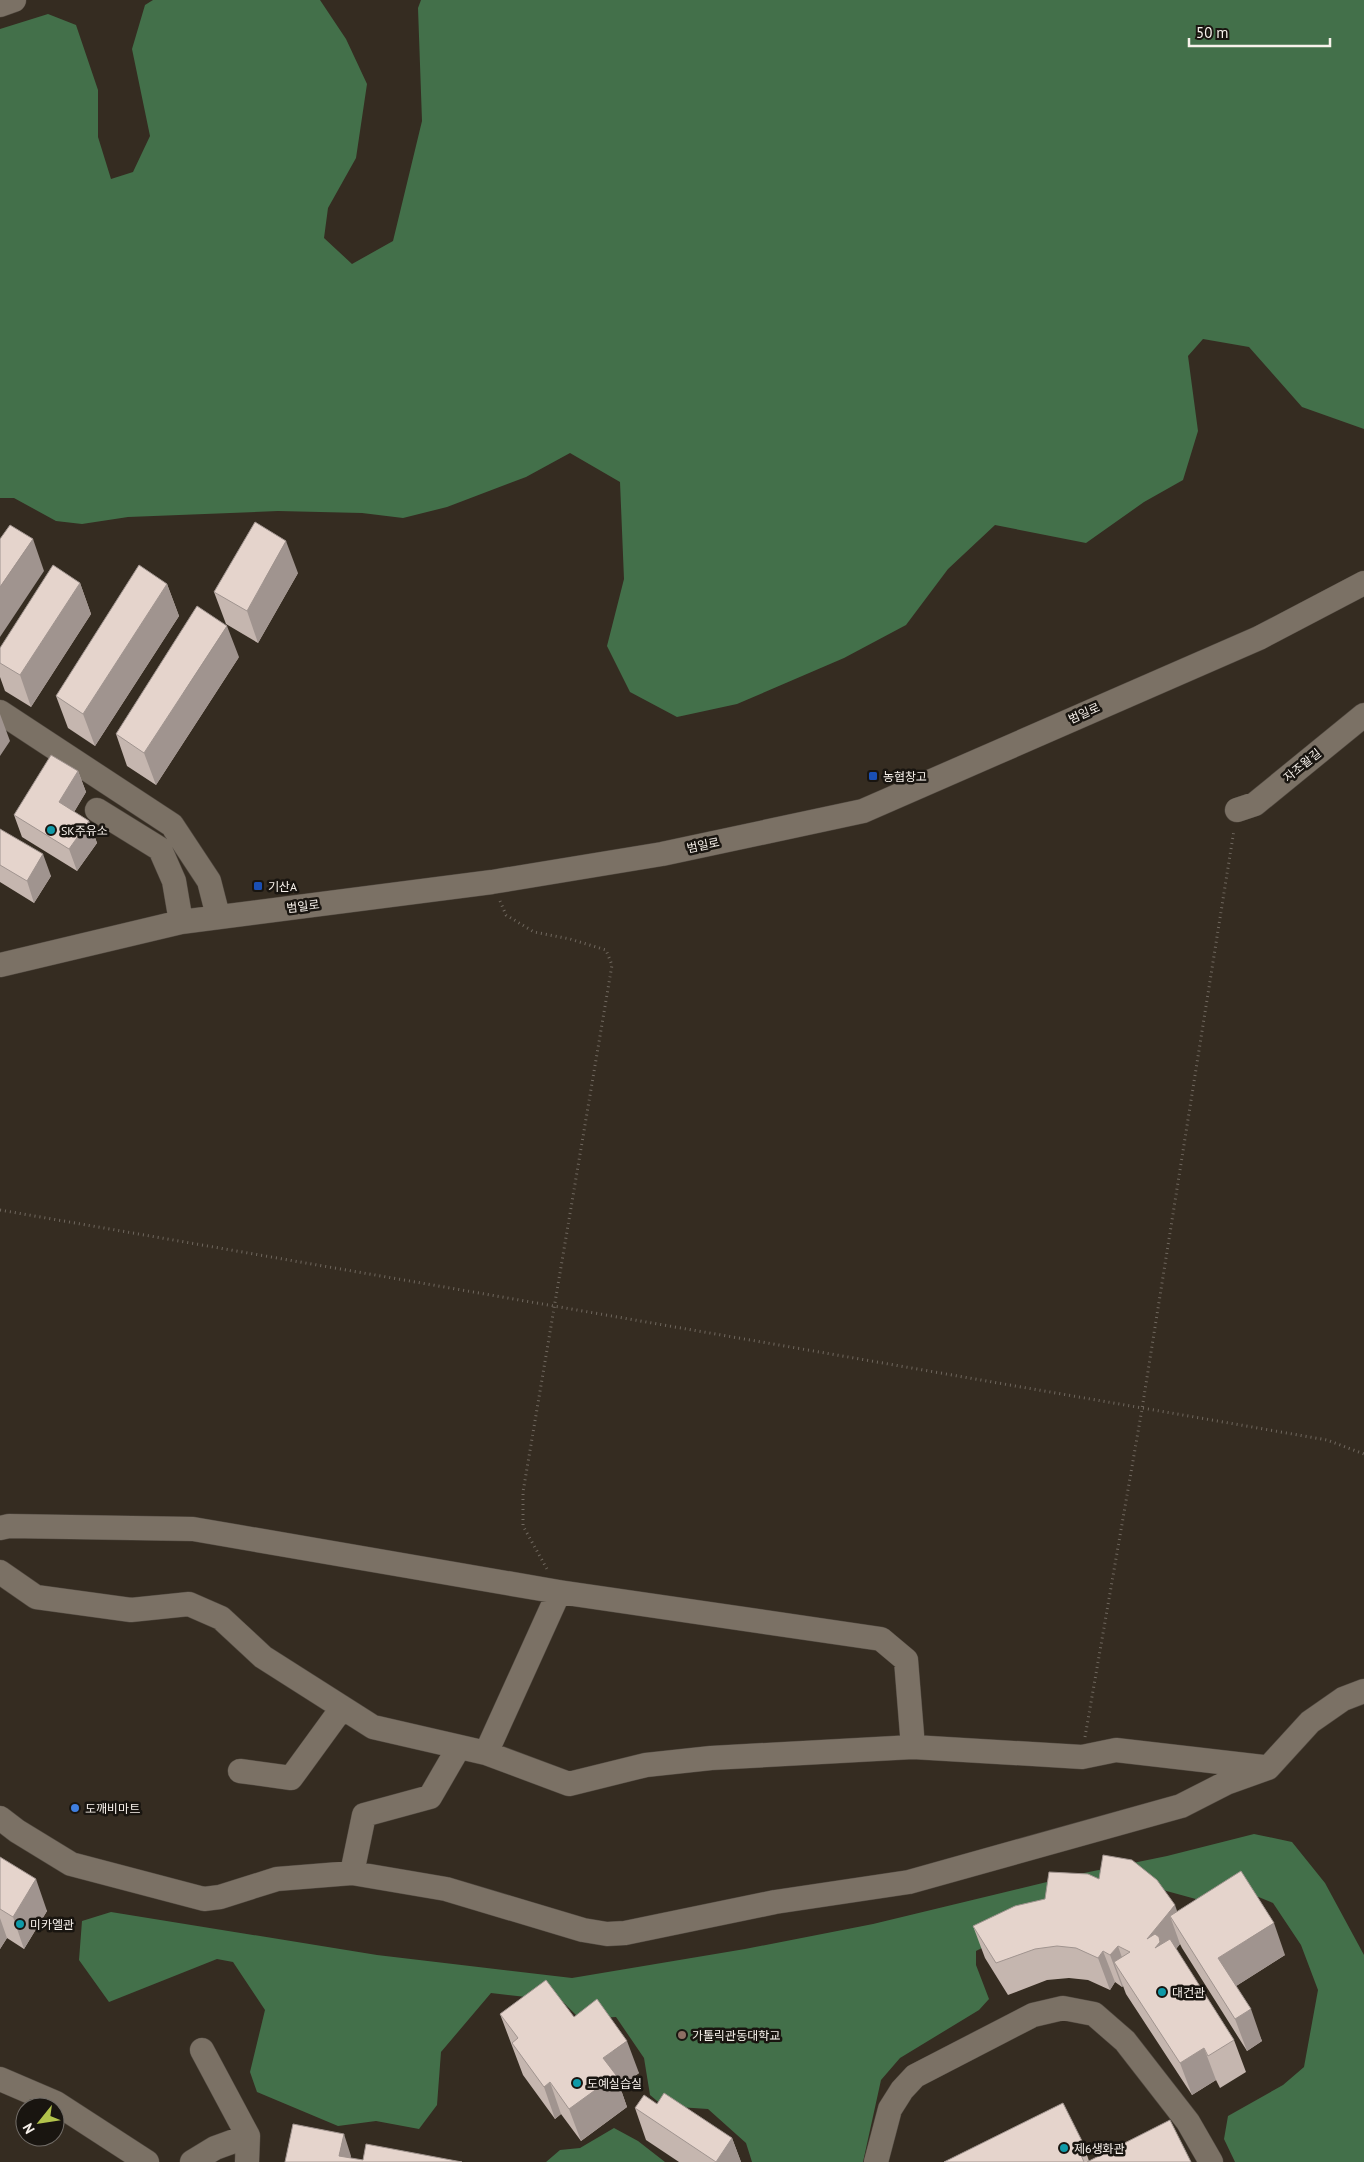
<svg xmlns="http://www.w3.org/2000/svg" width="1364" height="2162" font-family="'PT Sans','Noto Sans KR',sans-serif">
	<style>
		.forest { fill: #43704a }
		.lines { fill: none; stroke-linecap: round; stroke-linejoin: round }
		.minor-casing { stroke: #514940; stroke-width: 25 }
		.path { stroke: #70685f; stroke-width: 3; stroke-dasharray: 1 4; stroke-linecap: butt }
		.minor { stroke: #7b7165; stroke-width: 24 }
		.wall { fill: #c5b6af }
		.shaded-wall { fill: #a0948f }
		.building { fill: #e5d4cc; stroke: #a0948f }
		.transit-dot { fill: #1a4fb4; stroke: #191510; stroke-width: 2 }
		.culture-dot { fill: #0f9aa8; stroke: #191510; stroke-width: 2 }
		.shop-dot { fill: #3f7fe0; stroke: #191510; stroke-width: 2 }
		.education-dot { fill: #8d6e63; stroke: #191510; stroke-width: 2 }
		.labels { text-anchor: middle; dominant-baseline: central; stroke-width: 5; stroke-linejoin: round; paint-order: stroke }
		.street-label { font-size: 12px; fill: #f8f2ec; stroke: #191510 }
		.poi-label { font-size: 12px; fill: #f8f2ec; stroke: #191510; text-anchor: start }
	</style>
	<rect width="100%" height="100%" fill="#352c21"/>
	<path class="forest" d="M153,0H320L346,39L367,84L356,158L328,208L324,238L352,264L393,241L422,121L418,8L421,0H1364V429L1302,407L1249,347L1203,339L1188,356L1198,431L1183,480L1144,502L1086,543L995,525L948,569L906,625L844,658L737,704L677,717L630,692L607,646L624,579L620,482L570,453L526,477L447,507L403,518L362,513L278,511L128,517L82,524L56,521L14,498H0V29L48,14L76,25L98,90V137L111,179L133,172L150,136L132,49L145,5Z
		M1254,1834L1292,1842L1325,1883L1364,1955V2162H1235L1224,2139L1228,2116L1283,2085L1304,2067L1318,1990L1301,1945L1273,1903L1239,1889L1214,1904L1119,1878L976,1951V1965L989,1999L979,2010L900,2058L881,2080L863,2162H752L746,2143L708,2109L663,2106L650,2095L644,2058L616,2017L580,2019L562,2001L491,1993L441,2052L437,2105L419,2129L376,2121L338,2126L257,2092L250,2072L265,2010L233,1962L217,1959L109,2002L79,1960L82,1921L111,1912L377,1955L572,1978L745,1949L873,1924L1084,1873L1167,1856Z
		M614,2128L638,2141L665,2162H546L560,2150L580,2148Z"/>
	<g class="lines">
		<g class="minor-casing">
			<path id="minor" d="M0,5L14,0
				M0,712L172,825L209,881L218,916
				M97,810L160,849L174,881L181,922
				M1237,810L1255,804L1364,715
				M0,965L181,922L492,882L662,854L863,811L1259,638L1364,583
				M0,1528L9,1526L193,1529L559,1592L881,1639L906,1660L913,1747L1082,1757L1116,1750L1263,1767
				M0,1572L36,1597L131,1610L189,1604L221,1618L263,1657L373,1727L486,1753L569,1784L646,1765L711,1758L913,1747
				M486,1753L559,1592
				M240,1771L291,1778L342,1708
				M0,1818L17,1831L71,1864L204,1899L220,1897L277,1879L352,1873L446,1889L583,1930L607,1934L625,1933L775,1902L909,1882L1181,1806L1226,1783L1268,1768L1310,1722L1343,1699L1364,1691
				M352,1873L364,1815L430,1797L459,1747
				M202,2050L248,2136
				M0,2079L56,2103L147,2162
				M192,2162L215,2148L248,2136L247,2162
				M876,2162L890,2109L902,2090L915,2076L1033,2015L1063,2008L1094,2014L1125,2041L1188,2122L1211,2162"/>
		</g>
		<path class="path" d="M500,901L506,915L534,932L570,939L606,950L612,965L523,1492V1526L547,1569
			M0,1210L1327,1440L1364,1454
			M1085,1737L1142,1409L1234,830"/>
		<use href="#minor" class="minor"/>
	</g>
	<path class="wall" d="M298,573L258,643L226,624L214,592Z
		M80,583L91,614L31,707L5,691L0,677V648Z
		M167,584L179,616L95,746L68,728L56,696Z
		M239,657L156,785L127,766L116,734Z
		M78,771L86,792L74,812L89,821L97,843L77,871L22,837L14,815Z
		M0,829L51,876L34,903L0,882Z
		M0,1857L47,1911L24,1949L7,1938L0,1949Z
		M1177,1912L1285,1955L1236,1986L1262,2041L1247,2051L1182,1948L1180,1944L1176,1949L1234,2040L1246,2072L1220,2088L1216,2080L1192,2095L1126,1994L1123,1986L1122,1987L1115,1982L1110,1990L1088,1980L1069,1978L1047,1980L1008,1995L985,1958L973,1926Z
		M500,2014L574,2017L639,2073L620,2087L627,2107L581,2141L561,2114L555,2119L523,2075Z
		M657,2104L732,2138L741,2162H679L646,2140L635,2108Z
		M1083,2143L1089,2161L1191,2162H944Z"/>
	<path class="shaded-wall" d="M33,539L44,571L0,637V587Z
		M286,541L298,573L258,643L247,611Z
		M80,583L91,614L31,707L20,675Z
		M167,584L179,616L95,746L83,714Z
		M227,626L239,657L156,785L144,753Z
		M0,714L10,741L0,756Z
		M78,771L86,792L67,824L59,802Z
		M89,821L97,843L77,871L69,849Z
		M43,854L51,876L34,903L27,881Z
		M36,1879L47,1911L24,1949L13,1917Z
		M1175,1905L1186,1937L1170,1916L1180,1944L1167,1960L1147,1939Z
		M0,1918L7,1938L0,1949Z
		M1274,1923L1285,1955L1230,1990L1218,1958Z
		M1118,1946L1129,1978L1114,1962L1123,1986L1122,1987L1110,1955Z
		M1103,1951L1115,1982L1110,1990L1098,1958Z
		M1251,2009L1262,2041L1247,2051L1235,2019Z
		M627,2041L639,2073L620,2087L627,2107L581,2141L569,2109L603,2058Z
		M1204,2048L1216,2080L1192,2095L1180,2063Z
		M550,2082L561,2114L555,2119L544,2087Z
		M344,2134L351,2156L350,2162L339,2156Z
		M732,2138L741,2162H716Z"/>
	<path class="building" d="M255,522L286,541L247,611L214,592Z
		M10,525L33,539L0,587V539Z
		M53,565L80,583L20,675L0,663V648Z
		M139,565L167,584L83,714L56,696Z
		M197,606L227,626L144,753L116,734Z
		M51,755L78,771L59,802L89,821L69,849L14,815Z
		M0,829L43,854L27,881L0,865Z
		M1103,1855L1132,1860L1157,1880L1175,1905L1147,1939L1155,1934L1159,1937L1160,1942L1155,1948L1170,1939L1234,2040L1208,2056L1204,2048L1180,2063L1114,1962L1130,1952L1118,1946L1110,1955L1103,1951L1098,1958L1076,1948L1057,1946L1035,1949L996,1963L973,1926L1015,1906L1045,1899L1049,1872L1088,1874L1099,1879Z
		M0,1857L36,1879L13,1917L0,1909Z
		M1241,1871L1274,1923L1218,1958L1251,2009L1235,2019L1170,1916Z
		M546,1980L574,2017L597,1999L627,2041L603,2058L616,2075L569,2109L550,2082L544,2087L512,2043L518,2038L500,2014Z
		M664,2093L732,2138L716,2162L635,2108L644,2095L657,2104Z
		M1063,2103L1083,2143L1077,2146L1084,2162H944Z
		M1170,2120L1191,2162H1087Z
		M293,2124L344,2134L339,2156L363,2160L366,2144L462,2162H285Z"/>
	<g class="transit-dot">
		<rect x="868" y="771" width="10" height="10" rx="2.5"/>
		<rect x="253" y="881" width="10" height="10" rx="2.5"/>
	</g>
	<g class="culture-dot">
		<circle cx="51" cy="830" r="5"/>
		<circle cx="20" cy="1924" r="5"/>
		<circle cx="1162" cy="1992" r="5"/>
		<circle cx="577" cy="2083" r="5"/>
		<circle cx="1064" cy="2148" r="5"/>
	</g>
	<circle class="shop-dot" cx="75" cy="1808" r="5"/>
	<circle class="education-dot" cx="682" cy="2035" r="5"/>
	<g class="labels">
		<g class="street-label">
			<text transform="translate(1084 713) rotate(-24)">범일로</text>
			<text transform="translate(1302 765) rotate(-39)">자조왈길</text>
			<text transform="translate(703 845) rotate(-12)">범일로</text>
			<text transform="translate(303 906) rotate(-7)">범일로</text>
		</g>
		<g class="poi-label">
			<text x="883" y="776">농협창고</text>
			<text x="61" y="830">SK주유소</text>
			<text x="268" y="886">기산A</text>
			<text x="85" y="1808">도깨비마트</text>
			<text x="30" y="1924">미카엘관</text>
			<text x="1172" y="1992">대건관</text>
			<text x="692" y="2035">가톨릭관동대학교</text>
			<text x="587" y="2083">도예실습실</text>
			<text x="1074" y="2148">제6생화관</text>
		</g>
	</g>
	<g transform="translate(40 2122) rotate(240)"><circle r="24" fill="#191510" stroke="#726d68"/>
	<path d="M0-4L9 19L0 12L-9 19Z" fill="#b2c34c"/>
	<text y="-8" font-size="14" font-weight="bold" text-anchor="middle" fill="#f8f2ec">N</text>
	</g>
	<path d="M1189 38v8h141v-8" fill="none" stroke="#f8f2ec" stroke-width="2.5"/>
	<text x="1196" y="38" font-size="15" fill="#f8f2ec" stroke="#191510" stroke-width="4" paint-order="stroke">50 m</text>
</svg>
